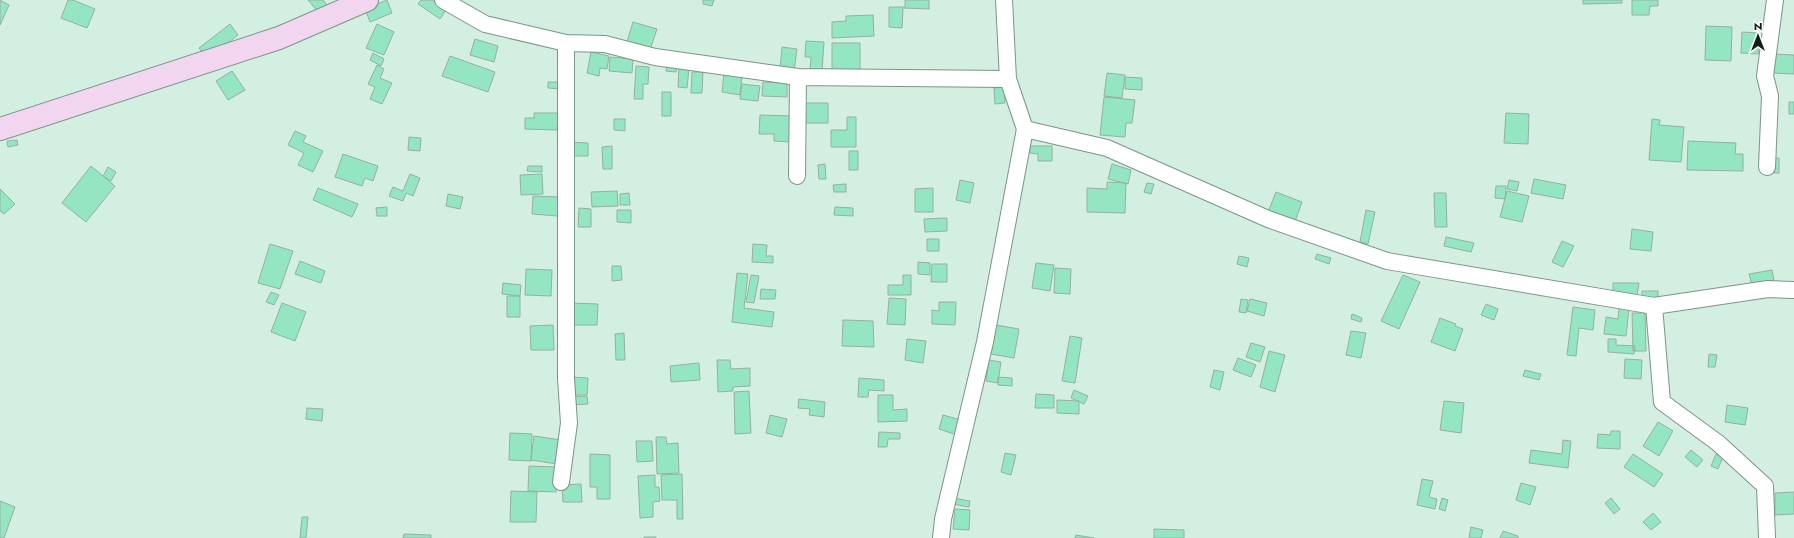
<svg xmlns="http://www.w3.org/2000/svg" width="1794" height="538" font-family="Jost,sans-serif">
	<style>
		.building { fill: #93e6c1; stroke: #95b0a3 }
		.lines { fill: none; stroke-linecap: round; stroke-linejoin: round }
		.street-casing { stroke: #7b9589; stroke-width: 18 }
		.secondary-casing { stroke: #7b9589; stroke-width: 24 }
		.street { stroke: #fff; stroke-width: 16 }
		.secondary { stroke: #f2d6ef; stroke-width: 22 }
	</style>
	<rect width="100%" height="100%" fill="#d3efe1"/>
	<path class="building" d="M0,0L9,5L0,25Z
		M68,0H73L95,9L87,28L61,18Z
		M308,0H323L327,5L318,12Z
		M387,0L392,13L370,22L365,9Z
		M421,0H432L446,10L440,19L418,4Z
		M703,0H714L712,6L703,4Z
		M905,0H929V9L903,8L902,28L889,27V7H905Z
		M1583,0H1622V3L1583,4Z
		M1632,0H1658V6H1650L1649,15H1632Z
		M873,15L874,36L832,38V22L846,21V16Z
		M633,22L657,29L649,53L626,45Z
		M230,24L238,35L207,59L199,48Z
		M377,24L394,32L384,55L366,48Z
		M1706,26L1732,27L1731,61L1705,60Z
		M1742,32L1759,33L1758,54L1741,53Z
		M475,39L498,46L494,62L470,55Z
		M806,41L824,42L822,71L810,70L811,57H805Z
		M832,43H860V74L832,73Z
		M782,47L797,49L794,71L780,69Z
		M591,52L609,56L607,69L600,68L599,76L587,73Z
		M373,53L384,59L381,66L370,60Z
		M1773,54L1794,55V74L1773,73Z
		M450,56L495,72L488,92L442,76Z
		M610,57L633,59L632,73L609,71Z
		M667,64L677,65L676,72L666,71Z
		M377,65L384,69L380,78L392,83L382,104L370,99L375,87L368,84Z
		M636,66L649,67L648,84H643V99H634Z
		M679,67L689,68L687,88L678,87Z
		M232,71L245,90L228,100L216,81Z
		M692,72H703L702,93H691Z
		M724,73L742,76L740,95L722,92Z
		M1107,73L1125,75L1122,98L1104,96Z
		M1125,77L1142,78V90L1125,89Z
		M548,82H561V89L548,88Z
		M763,82L787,83V97L762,96Z
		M742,84L760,86L758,101L740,99Z
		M1004,87L1005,103L995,104L994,88Z
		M662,92H671V116H662Z
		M1104,97L1135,100L1132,123H1126L1125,137L1100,135Z
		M1789,102H1794V114H1789Z
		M800,103H828V123H801Z
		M534,113H558L557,130L525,129V118H534Z
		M1506,113L1529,114L1528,144L1504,143Z
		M760,115L792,116L791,142L774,141V134H759Z
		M847,117H856V147H831V130H847Z
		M614,119H625V131L614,130Z
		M1652,119L1660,120L1659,125L1684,127L1681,162L1649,160Z
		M295,131L306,136L303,142L323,151L313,172L298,165L304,153L288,145Z
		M409,137L421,138L420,151L408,150Z
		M17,140L18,145L8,147L7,141Z
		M1688,141L1736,143L1735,154H1743V171L1687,170Z
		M567,142L588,143V156H567Z
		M612,146V169H603L602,147Z
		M1030,146H1052V161H1038V154L1030,153Z
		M849,151H858V170H849Z
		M343,154L378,166L373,181L365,178L362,186L335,177Z
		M1774,158H1779V173H1774Z
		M825,164L826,179H819L818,165Z
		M1112,164L1131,170L1128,184L1108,179Z
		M91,166L115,186L86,222L62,203Z
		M528,166H542V172L527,171Z
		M108,167L116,172L111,181L103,176Z
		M410,174L420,178L413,196L406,193L403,201L389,196L393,187L403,191Z
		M542,174L543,194L521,195L520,175Z
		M1534,179L1566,185L1563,199L1531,193Z
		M960,180L974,183L970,203L956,200Z
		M1509,180L1519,182L1517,191L1507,189Z
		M1107,182L1126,183L1125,213L1087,212V188L1107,189Z
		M1147,183L1154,184L1151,194L1144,192Z
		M846,184V192H834L833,185Z
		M1496,186H1506L1505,199L1495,198Z
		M318,188L358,204L352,217L313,200Z
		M933,188V212H915V189Z
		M0,189L15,204L4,214L0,211Z
		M617,191L618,206L592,207L591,192Z
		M1507,191L1529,196L1522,222L1500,217Z
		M1276,192L1302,202L1293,227L1266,217Z
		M629,193L630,205H620V194Z
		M1434,193H1446L1447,227H1435Z
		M448,194L463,197L460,209L446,206Z
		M533,196L560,197L558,216L532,214Z
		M387,207V216H377L376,208Z
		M835,207L853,208V216L834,215Z
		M579,208L591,209V227H578Z
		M617,210H631V223L617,222Z
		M1366,210L1375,212L1368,244L1360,242Z
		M947,218V231L925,232L924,219Z
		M1632,229L1653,232L1651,251L1630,249Z
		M1446,237L1474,243L1471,252L1444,246Z
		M927,239H939V251H927Z
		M1562,241L1574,246L1563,267L1552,262Z
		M270,244L293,251L280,289L258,283Z
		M753,244L767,245L766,256H773V263L752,262Z
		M1317,254L1331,258L1329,264L1315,259Z
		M1239,256L1249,258L1247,267L1237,264Z
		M300,261L325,271L321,283L295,274Z
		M918,262L930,263V275L918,274Z
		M1036,263L1054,265L1050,291L1032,288Z
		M932,264H947V282H931Z
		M612,266H621L622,280L612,281Z
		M1055,268L1071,269L1070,294L1054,293Z
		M526,269L552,270L551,296L525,295Z
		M1772,270L1774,280L1752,285L1749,274Z
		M737,273L748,274L744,308L774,312L772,327L732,322Z
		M751,275L759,276L754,303L746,302Z
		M903,275H911V295H888V285H903Z
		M1403,275L1420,282L1399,329L1381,321Z
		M503,283L521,285L520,296L502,294Z
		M1613,283H1639L1637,296L1613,295Z
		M761,289L776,290L775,299H760Z
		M1642,291H1658V302L1642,301Z
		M271,292L279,295L274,305L266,302Z
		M507,296H520V317H507Z
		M889,298L906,299L905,325L887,324Z
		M1241,299L1248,300L1246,313L1239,312Z
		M1250,299L1267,303L1264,316L1247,311Z
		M939,302H956L955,325L932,324V310L939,311Z
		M282,303L306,312L295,341L271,332Z
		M570,303L598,304L597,325H570Z
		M1486,304L1498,309L1494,320L1481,315Z
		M1573,307L1595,310L1593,330L1579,328L1576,356L1567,355Z
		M1619,308L1629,309L1626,336L1604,334L1606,317L1618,319Z
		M1632,313H1645L1646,351H1633Z
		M1352,314L1362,318L1361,322L1351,319Z
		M1440,318L1456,324L1455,326L1463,329L1455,351L1431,342Z
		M843,320L873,321L874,347L842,346Z
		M553,325L554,350H531L530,326Z
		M996,325L1019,329L1014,358L991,354Z
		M1351,331L1366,333L1361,358L1346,355Z
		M624,333L625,360H616L615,334Z
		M1070,336L1082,338L1075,383L1062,381Z
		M907,339L926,341L923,363L905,360Z
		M1608,339H1616V345L1635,346L1634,354L1608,352Z
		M1251,343L1265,347L1260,362L1246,357Z
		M1269,351L1285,355L1275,392L1260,387Z
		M1709,354L1717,355L1715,367H1708Z
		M1238,358L1256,365L1251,377L1233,370Z
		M1625,359L1642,360L1641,379L1624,378Z
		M717,360H730L731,369L750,368V386L733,387V391L718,392Z
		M989,360L1001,362L998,383L986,381Z
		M699,363L700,380L671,382L670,366Z
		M1214,370L1224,372L1220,390L1210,387Z
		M1525,370L1541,374L1539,380L1523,376Z
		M571,377L588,378L587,395H570Z
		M998,377L1012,378V386L998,385Z
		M859,378L884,380V391L869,390L868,397H858Z
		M1074,390L1088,396L1084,404L1071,398Z
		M749,391L751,433L735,434L734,392Z
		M1036,394L1054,395V408H1035Z
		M878,395H893V410L907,409V421L878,422Z
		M587,396L588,404L571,405V397Z
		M799,399L825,402L824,417L809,415L810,409L798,408Z
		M1057,400L1079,401V414L1057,413Z
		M1444,401L1464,403L1461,433L1440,430Z
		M1727,405L1748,408L1745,425L1725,422Z
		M307,408L323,409L322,421L306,419Z
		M770,415L787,419L782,437L766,433Z
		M943,415L961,420L957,435L939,429Z
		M1658,422L1673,431L1659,456L1643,446Z
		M1611,431H1620V449L1597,448L1598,434L1610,435Z
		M879,432L900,433V439H888L887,447H878Z
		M510,433L532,434L531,461L509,460Z
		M534,436L561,440L557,464L531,460Z
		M656,437H666L667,444L678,443L679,473L657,474Z
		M1563,440L1571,441L1568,468L1529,463L1531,450L1562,454Z
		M636,441H652L653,461L637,462Z
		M1691,450L1703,460L1697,467L1685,457Z
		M1005,453L1016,455L1011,475L1001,472Z
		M590,454L610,455V499H597V487H590Z
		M1633,454L1663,474L1654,487L1624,467Z
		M1716,454L1723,457L1718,469L1711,466Z
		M529,466L557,467L556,492L528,491Z
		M682,474L683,519H677V500H662L661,475Z
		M655,475V487H659L660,501L653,502V517L640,518L638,476Z
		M1422,479L1433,481L1429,497L1437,499L1435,509L1417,505Z
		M1521,483L1536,487L1530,505L1516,500Z
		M581,484L582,502H563L562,485Z
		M511,491L537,492L536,522H510Z
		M1794,492V514L1775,515V493Z
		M953,498L970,501L969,507L952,504Z
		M1442,498L1448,500L1445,511L1439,509Z
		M1611,498L1620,509L1614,514L1605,503Z
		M0,501L15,507L4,538H0Z
		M955,509L970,510L969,530L953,529Z
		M1653,513L1661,522L1651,530L1643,522Z
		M302,517H308L306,538H300Z
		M1471,527L1483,530L1481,538H1469Z
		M1154,529L1184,530V538H1154Z
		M1503,531L1518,536V538H1500Z
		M404,534L431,535V538H403Z
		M1076,535L1094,538H1075Z
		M644,537H656V538H644Z"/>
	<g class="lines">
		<g class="street-casing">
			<path id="street" d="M443,0L485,24L566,43L605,44L655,57L798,77L1008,79
				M1025,129L1107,148L1268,219L1387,261L1654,306L1768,289L1794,290
				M1767,167L1770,96L1765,76L1775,0
				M797,176L798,77
				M1654,306L1662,402L1718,443L1765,486L1767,538
				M561,482L569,423L566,379V43
				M941,538L943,519L985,342L1025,129L1008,79L1004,0"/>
		</g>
		<g class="secondary-casing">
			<path id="secondary" d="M0,129L279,38L367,0"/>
		</g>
		<use href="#street" class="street"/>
		<use href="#secondary" class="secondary"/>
	</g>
	<g transform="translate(1758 36)" stroke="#ffffff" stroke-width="3" paint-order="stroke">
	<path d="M0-3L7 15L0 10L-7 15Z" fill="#121c17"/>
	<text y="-6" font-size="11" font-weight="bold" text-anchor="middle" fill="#121c17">N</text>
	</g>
</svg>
